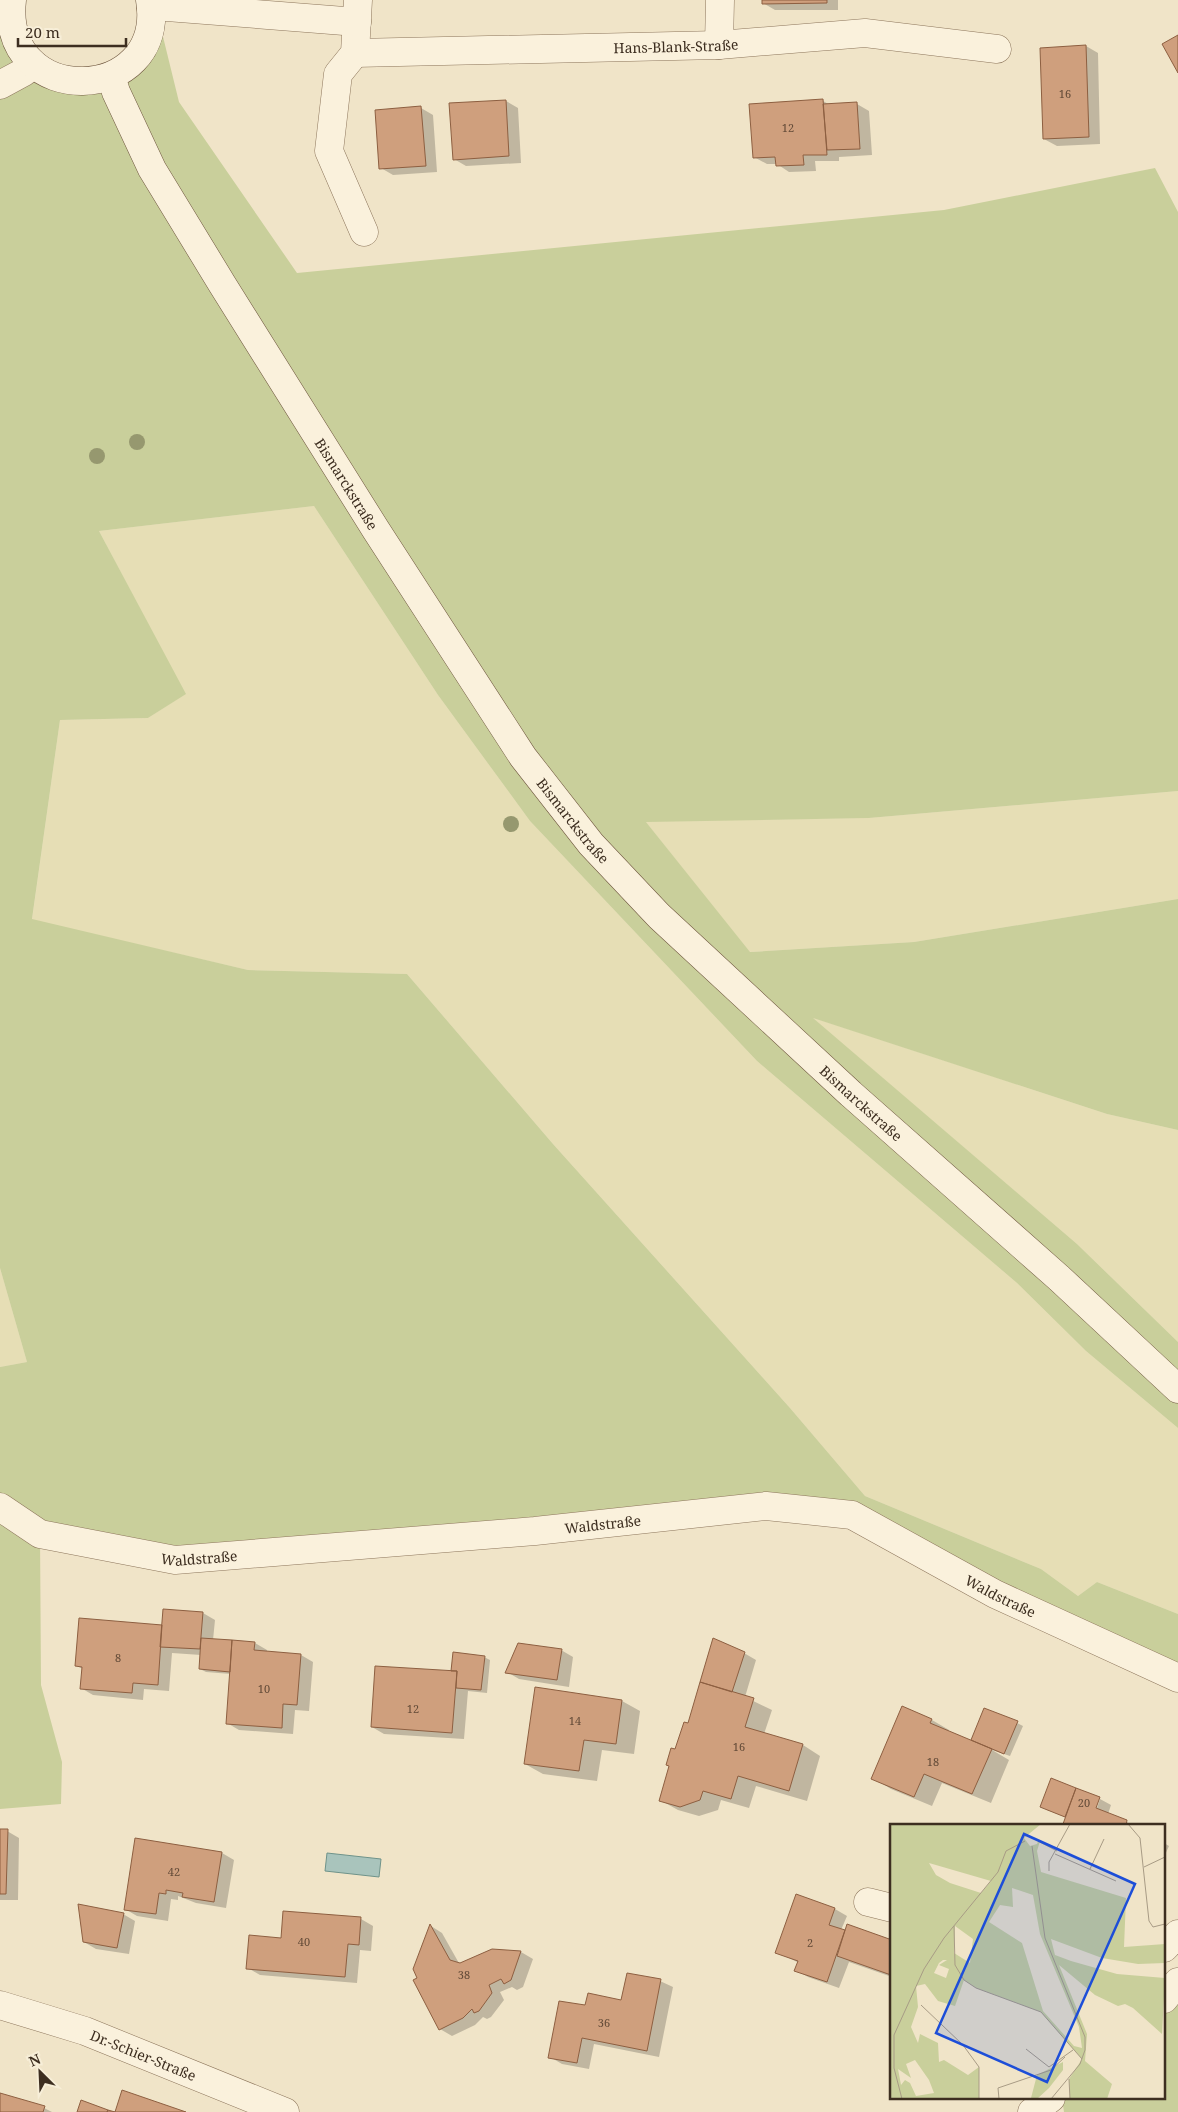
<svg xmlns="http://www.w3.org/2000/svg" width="1178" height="2112" font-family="'Noto Serif',serif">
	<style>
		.farmland { fill: #e6deb5 }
		.green { fill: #c9cf9b }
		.water { fill: #a9c4bc; stroke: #6f938a }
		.shadow { fill: #0003 }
		.building { fill: #cf9f7d; stroke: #8d5f41 }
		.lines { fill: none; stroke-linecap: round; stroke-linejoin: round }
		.street-casing { stroke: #8d765c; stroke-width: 29 }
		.secondary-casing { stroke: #6f573f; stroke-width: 29 }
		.street { stroke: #faf1dc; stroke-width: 28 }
		.secondary { stroke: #faf1dc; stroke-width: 28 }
		.tree { fill: #96986f }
		.labels { text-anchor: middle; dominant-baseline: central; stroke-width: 4.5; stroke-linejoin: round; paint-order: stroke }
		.number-label { font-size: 11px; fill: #624a37 }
		.street-label { font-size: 14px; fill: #3d2e20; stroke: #f7eed8 }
		.inset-road { fill: none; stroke: #a89b85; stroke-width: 1 }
		.view { fill: #1d4ed8; fill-opacity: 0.15; stroke: #1d4ed8; stroke-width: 2.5 }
		.inset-edge { fill: none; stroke: #3d2e20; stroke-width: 2.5 }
	</style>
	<rect width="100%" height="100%" fill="#f0e4c8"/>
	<path class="farmland" d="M314,506L438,695L530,821L757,1061L1017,1283L1086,1351L1178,1428V1614L1097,1582L1078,1596L1041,1569L865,1496L790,1408L553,1144L407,974L248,970L32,920L60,720L148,718L185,694L99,531Z
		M1178,791V899L914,942L749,952L645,821L869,818Z
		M811,1017L1107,1114L1178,1130V1342L1077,1244Z
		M0,1268L27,1362L0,1367Z"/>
	<path class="green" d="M0,0L31,62L111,76L154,0L179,102L297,273L944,210L1155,168L1178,212V791L869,818L646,822L750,952L914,942L1178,899V1130L1107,1114L813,1018L1077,1244L1178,1342V1428L1086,1351L1017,1283L757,1061L530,821L438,695L314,506L99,531L186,694L148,718L60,720L32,919L248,970L407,974L553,1144L790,1408L865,1496L1041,1569L1078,1596L1097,1582L1178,1614V1678L852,1515L765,1506L175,1560L40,1534L41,1685L62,1762L61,1804L0,1809V1367L27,1362L0,1268Z
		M1178,1982V2112H1064L1062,2098H1164V1999Z"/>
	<path class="water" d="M327,1853L381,1859L379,1877L325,1871Z"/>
	<path class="shadow" d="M763,0H838V10H775L763,3Z
		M1086,46L1098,53L1100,144L1057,146L1044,139Z
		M506,101L518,108L521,163L466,166L454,159Z
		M823,101L830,105L857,104L869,111L872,155L839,157V161H815L816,171L789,172L777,164H767L754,157Z
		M421,108L433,115L437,172L393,175L381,168Z
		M203,1613L215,1620L213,1640L255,1643L267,1650V1652L301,1655L313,1662L309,1711L295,1710L293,1734L239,1730L227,1723L231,1674L206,1672L200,1669L201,1655L172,1653L169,1691L144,1689L143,1700L93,1695L81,1688L83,1669L77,1666L163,1626Z
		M561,1650L573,1657L569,1687L519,1679L507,1672Z
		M744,1653L756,1660L745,1697L772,1710L764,1734L803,1745L820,1756L807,1801L756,1786L749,1808L721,1800L718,1810L699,1816L678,1810L660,1800L676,1750L689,1724Z
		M484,1657L490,1660L487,1693L468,1691L464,1739L384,1734L372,1727L453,1672Z
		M536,1689L622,1701L640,1711L634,1754L602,1750L597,1781L543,1774L525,1764Z
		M932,1720L949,1730L948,1732L976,1744L1017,1723L1023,1726L1010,1756L992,1750L1009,1760L991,1803L942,1783L932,1806L891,1789L873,1778Z
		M1052,1780L1099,1798L1093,1813L1095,1814L1100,1799L1111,1805L1108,1814L1135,1826H1068L1064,1823L1066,1817L1047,1810Z
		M0,1830L7,1831L19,1838L18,1900H0Z
		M1164,1843L1169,1846L1164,1857Z
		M222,1853L234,1860L226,1908L196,1903L178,1896V1900L171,1899L168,1921L137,1916L125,1909Z
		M835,1909L847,1916L841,1930L892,1941V1977L849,1962L839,1988L808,1977L796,1970L799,1963L777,1952Z
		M123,1914L135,1921L129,1954L96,1949L84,1942Z
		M361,1919L373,1926L371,1951L360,1950L357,1983L260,1975L248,1968L282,1940Z
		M431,1926L442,1933L460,1965L492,1950L521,1952L533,1959L523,1987L517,1990L512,1987L500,1992L504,2000L491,2017L487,2019L483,2017L475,2025L452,2036L440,2029L419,1978Z
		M660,1981L673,1987L659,2057L594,2044L589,2069L562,2064L550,2057L586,2007L622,2001Z
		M0,2094L44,2108L52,2112H0Z"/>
	<path class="building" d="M762,0H827V3L762,4Z
		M1178,35V73L1162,44Z
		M1086,45L1089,137L1043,139L1040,48Z
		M823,99L827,155H803L804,165L776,166L775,157L753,158L749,104Z
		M506,100L509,156L453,160L449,103Z
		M857,102L860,149L827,150L823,104Z
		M421,106L426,166L379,169L375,110Z
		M163,1609L203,1612L200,1649L160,1647Z
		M79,1618L162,1625L158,1685L133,1683L132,1693L80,1689L82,1667L75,1666Z
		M201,1638L232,1640L230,1672L199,1669Z
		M713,1638L745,1652L732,1692L700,1682Z
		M232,1640L255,1642L254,1650L301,1654L297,1705L283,1704L282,1728L226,1724Z
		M518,1643L562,1649L557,1680L505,1673Z
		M453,1652L485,1656L481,1690L456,1688L457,1671H451Z
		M375,1666L457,1671L452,1733L371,1727Z
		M700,1682L754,1698L745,1727L803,1744L789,1791L738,1776L731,1799L703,1791L700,1800L680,1807L659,1801L669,1766L666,1765L671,1748L675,1749L684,1722L688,1723Z
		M535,1687L622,1700L616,1744L584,1740L579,1771L524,1764Z
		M902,1706L932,1719L930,1723L992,1749L972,1794L924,1774L914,1797L871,1779Z
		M984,1708L1018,1721L1004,1754L971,1740Z
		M1051,1778L1076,1788L1065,1817L1040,1807Z
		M1076,1788L1100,1797L1096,1808L1127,1820L1126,1826L1063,1824Z
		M0,1829H8L6,1894H0Z
		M135,1838L222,1852L214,1902L182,1897L183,1893L166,1890V1894L159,1893L156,1914L124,1910Z
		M796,1894L835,1908L829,1925L845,1930L827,1982L794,1971L798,1961L775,1953Z
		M78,1904L124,1913L117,1948L83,1942Z
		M283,1911L361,1917L359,1945L348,1944L345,1977L246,1969L249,1935L281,1938Z
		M430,1924L450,1960L460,1963L492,1949L521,1951L511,1980L504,1984L501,1979L489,1985L492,1993L479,2011L474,2013L472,2009L463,2018L439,2030L413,1980L417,1978L413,1969Z
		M847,1924L892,1940L891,1975L837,1956Z
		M627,1973L661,1979L647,2051L582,2038L577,2063L548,2058L559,2001L585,2005L588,1993L621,2000Z
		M122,2090L186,2112H107L108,2110L115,2112Z
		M0,2093L45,2106L43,2112H0Z
		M81,2100L108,2110L107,2112H77Z"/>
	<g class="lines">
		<g class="street-casing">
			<g id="street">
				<path d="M358,0L355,53L338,74L329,151L364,232"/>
				<path d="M151,8L167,7L357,22"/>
				<path d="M719,45L720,0"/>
				<path id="s1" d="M355,53L719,45L865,33L997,49"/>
				<path d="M0,85L24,72L31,62"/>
				<path id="s2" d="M0,1507L40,1534L175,1560L535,1531L766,1506L852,1515L995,1594L1178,1678"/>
				<path d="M868,1902L892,1908"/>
				<path d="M1164,1948L1178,1934"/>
				<path d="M1164,1999L1178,1982"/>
				<path id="s3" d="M0,2005L85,2031L285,2112"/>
				<path d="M1032,2112L1051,2098"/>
			</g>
		</g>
		<g class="secondary-casing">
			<g id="secondary">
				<path d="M12,0C0,111 167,105 150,0"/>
				<path id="s4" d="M111,76L116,92L152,169L222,284L376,530L523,757L591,844L659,916L851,1094L1059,1278L1178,1389"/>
			</g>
		</g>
		<use href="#street" class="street"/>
		<use href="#secondary" class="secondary"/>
	</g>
	<g class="tree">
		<circle cx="137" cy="442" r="8"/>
		<circle cx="97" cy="456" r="8"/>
		<circle cx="511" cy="824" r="8"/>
	</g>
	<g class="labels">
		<g class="number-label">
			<text x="1065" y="93">16</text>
			<text x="788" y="127">12</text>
			<text x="118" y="1657">8</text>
			<text x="264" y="1688">10</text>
			<text x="413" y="1708">12</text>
			<text x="575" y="1720">14</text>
			<text x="739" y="1746">16</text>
			<text x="933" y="1761">18</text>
			<text x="1084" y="1802">20</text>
			<text x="174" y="1871">42</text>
			<text x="304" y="1941">40</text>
			<text x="810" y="1942">2</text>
			<text x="464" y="1974">38</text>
			<text x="604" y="2022">36</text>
		</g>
		<g class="street-label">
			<text stroke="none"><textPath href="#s1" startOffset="321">Hans-Blank-Straße</textPath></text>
			<text stroke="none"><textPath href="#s4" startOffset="472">Bismarckstraße</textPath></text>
			<text stroke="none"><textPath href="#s4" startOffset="878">Bismarckstraße</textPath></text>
			<text stroke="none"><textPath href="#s4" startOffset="1282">Bismarckstraße</textPath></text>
			<text stroke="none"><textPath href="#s2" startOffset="615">Waldstraße</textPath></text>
			<text stroke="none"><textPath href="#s2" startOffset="210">Waldstraße</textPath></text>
			<text stroke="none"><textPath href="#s2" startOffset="1035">Waldstraße</textPath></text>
			<text stroke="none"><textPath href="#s3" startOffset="152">Dr.-Schier-Straße</textPath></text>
		</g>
	</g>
	<g transform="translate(890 1824)">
		<rect width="275" height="275" fill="#f0e4c8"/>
		<path d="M0,0H151L134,14L140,22L147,20L149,15L150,17L147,27L151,48L236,74L234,123L275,120V139L248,140L212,134L161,115L165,131L181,137L227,150L275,154L272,210L243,184L235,180L228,182L205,171L169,141L197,210L195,237L222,260L217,275H180L179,255L192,235L151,188L86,164L74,156L65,182L48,177L35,160L26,162L28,183L21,203L28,219L30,210L48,219L49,238L54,236L78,251L89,243V275H0ZM39,39L101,57L91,69L60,59L46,51ZM122,64L143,71L150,110L189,203L192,224L184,222L153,187L132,119L99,98L110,81L123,83ZM65,102L83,115L80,139L64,129ZM53,136H57L49,141L59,145L56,154L44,149L49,139ZM25,236L39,256L44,269L26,272L20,259L15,256L11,261L8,245L21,254L16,240ZM173,238V246L159,264L147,275L141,274L147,251Z" fill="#c9cf9b" fill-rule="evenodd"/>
		<path class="inset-road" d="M238,0L250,14L259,97L263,103L275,100M148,17L167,27M142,22L155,114L195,213V226L190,240L161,275M165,30L226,57M254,43L275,33M200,45L214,15M159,47V38L180,0M64,102L65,141L74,156L86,164L151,188L192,235M31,181L73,221L89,243V275M136,225L159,243L183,226M179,255L180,275M12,275L4,244V211L34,145L54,114L108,48L116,27L135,17M109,275L108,264L161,246L175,233"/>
		<path class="view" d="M134,10L245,60L157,258L46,209Z"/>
		<rect width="275" height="275" class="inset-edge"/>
	</g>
	<g transform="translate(40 2072) rotate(336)" stroke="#f7eed8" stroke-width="4" paint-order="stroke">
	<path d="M0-4L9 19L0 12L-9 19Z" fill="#3d2e20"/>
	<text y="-8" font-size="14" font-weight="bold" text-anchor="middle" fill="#3d2e20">N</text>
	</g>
	<path d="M18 38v8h108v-8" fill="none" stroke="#3d2e20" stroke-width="2.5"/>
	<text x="25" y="38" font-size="15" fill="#3d2e20" stroke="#f7eed8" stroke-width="4" paint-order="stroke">20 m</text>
</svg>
